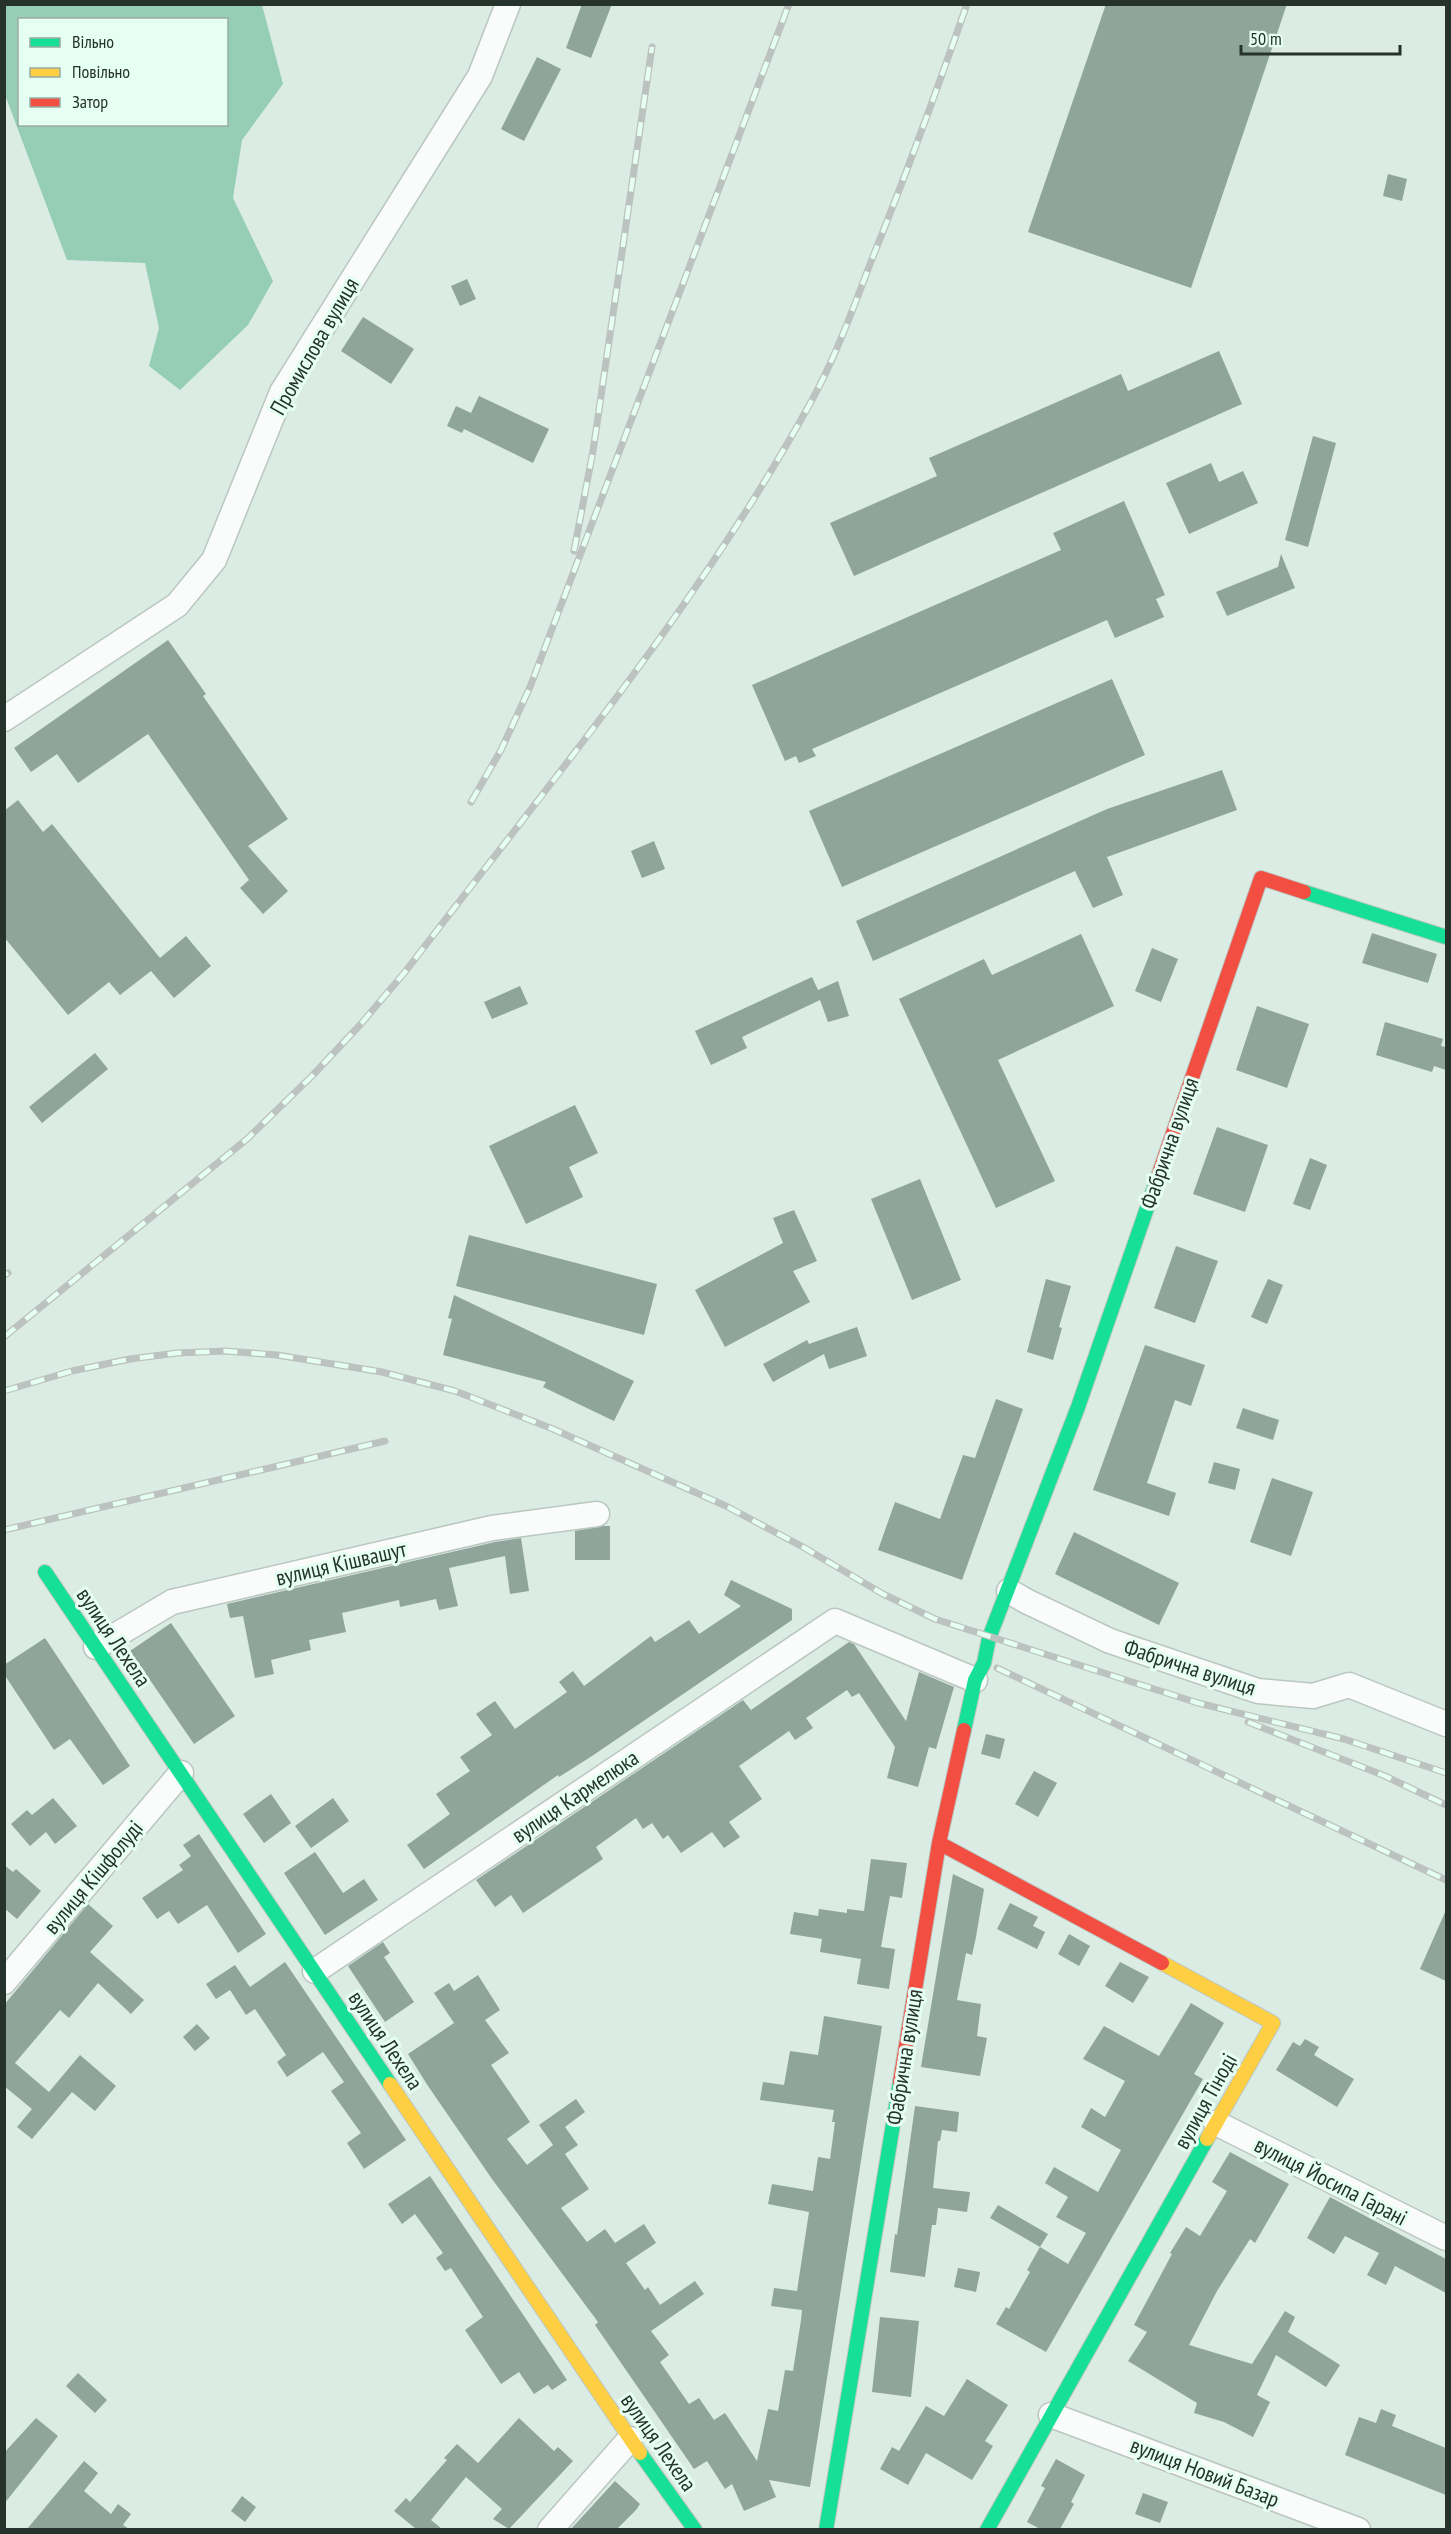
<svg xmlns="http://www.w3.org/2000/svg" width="1451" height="2534" font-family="'PT Sans Narrow',sans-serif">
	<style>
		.water { fill: #96cdb5; fill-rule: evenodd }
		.building { fill: #8fa49b }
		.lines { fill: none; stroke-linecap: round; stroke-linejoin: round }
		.street-casing { stroke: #bac7c0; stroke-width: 27 }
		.fast-casing { stroke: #bac7c0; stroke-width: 16 }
		.slow-casing { stroke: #bac7c0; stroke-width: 16 }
		.jam-casing { stroke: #bac7c0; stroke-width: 16 }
		.street { stroke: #fafcfb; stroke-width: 24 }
		.fast { stroke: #16e098; stroke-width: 14 }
		.slow { stroke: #ffcf43; stroke-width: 14 }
		.jam { stroke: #f24e42; stroke-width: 14 }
		.rail-casing { stroke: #bcc2bf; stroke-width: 7 }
		.rail { stroke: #e6fff3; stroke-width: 4.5; stroke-dasharray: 14; stroke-linecap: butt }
		.labels { text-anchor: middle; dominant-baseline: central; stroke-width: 6; stroke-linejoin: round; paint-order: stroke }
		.street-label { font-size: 22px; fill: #26322c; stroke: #e6fff3 }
	</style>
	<rect width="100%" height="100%" fill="#dbece4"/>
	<path class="water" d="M5,4L262,5L283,84L242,140L233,198L273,281L248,325L180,390L149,366L159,328L145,263L67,260L5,95ZM20,20H226V124H20Z"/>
	<path class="building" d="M582,4H612L591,58L566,48Z
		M1106,4H1287L1191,288L1028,232Z
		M537,57L561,69L524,141L501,129Z
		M1388,174L1407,179L1402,201L1383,196Z
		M467,279L476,299L460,306L451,286Z
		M363,317L414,349L391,384L341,351Z
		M1219,351L1242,404L854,576L830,523L937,476L929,458L1121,374L1128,391Z
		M479,396L549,429L533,463L464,429L462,433L447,426L456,406L471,413Z
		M1313,436L1336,443L1308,547L1285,540Z
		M1211,463L1219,482L1243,471L1258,503L1189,534L1166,483Z
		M1124,501L1165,595L1156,599L1164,617L1115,638L1107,620L812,749L816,756L799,763L796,756L785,761L752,685L1061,550L1053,533Z
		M1281,554L1295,588L1227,616L1216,592L1278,567Z
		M168,640L206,694L203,696L288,819L248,846L288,891L263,914L240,888L249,880L148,734L78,783L57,754L31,772L14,748Z
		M1112,679L1145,755L842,887L809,811Z
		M1222,770L1237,810L1107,857L1123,895L1093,908L1075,871L873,961L856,921L1107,809Z
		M18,800L43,832L52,824L160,958L186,936L211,966L174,998L151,971L120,995L109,982L68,1015L4,937V811Z
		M654,841L665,869L642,878L631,851Z
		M1372,933L1437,954L1428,983L1362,963Z
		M1081,934L1114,1006L998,1060L1055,1181L996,1208L899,999L984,959L992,975Z
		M1152,948L1178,959L1161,1002L1135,991Z
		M812,977L818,990L838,981L849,1016L828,1022L820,1000L742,1037L747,1048L711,1065L695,1031Z
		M520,986L528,1004L492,1019L484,1002Z
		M1257,1006L1309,1024L1287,1088L1236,1070Z
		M1385,1022L1443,1039L1441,1046L1446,1047V1070L1434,1066L1432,1072L1376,1055Z
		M95,1053L108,1069L42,1123L29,1107Z
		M575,1105L598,1153L569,1167L583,1197L526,1224L489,1146Z
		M1217,1127L1268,1145L1245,1212L1193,1194Z
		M1310,1158L1327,1165L1310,1210L1293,1204Z
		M920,1179L961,1280L912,1300L871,1199Z
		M794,1210L817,1261L793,1271L810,1302L725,1347L695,1290L783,1243L773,1218Z
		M469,1235L657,1284L644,1335L456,1286Z
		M1176,1246L1218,1261L1195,1323L1154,1308Z
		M1046,1279L1071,1286L1059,1327L1062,1328L1053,1360L1027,1352Z
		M1268,1279L1283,1285L1267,1324L1251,1317Z
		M454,1295L634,1381L614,1421L543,1387L546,1382L443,1355L452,1319L448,1318Z
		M857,1327L867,1356L829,1369L824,1354L773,1382L763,1364L807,1340L809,1344Z
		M1145,1345L1205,1365L1191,1406L1175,1400L1147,1483L1176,1493L1169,1516L1093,1490Z
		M996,1399L1023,1409L962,1580L878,1550L895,1502L940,1519L963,1455L975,1458Z
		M1243,1408L1279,1420L1273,1440L1236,1428Z
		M1214,1462L1240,1469L1235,1490L1208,1483Z
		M1272,1478L1313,1492L1291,1556L1250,1542Z
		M603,1526H610V1560H575V1531Z
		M1074,1532L1179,1583L1159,1625L1055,1574Z
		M521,1538L529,1591L510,1594L505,1556L449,1568L458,1606L439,1610L436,1599L400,1607L399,1600L342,1613L346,1632L309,1640L311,1650L271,1660L274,1674L255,1678L243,1616L230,1618L227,1604L495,1542Z
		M731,1580L792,1609V1620L592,1756L559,1777L558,1775L424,1869L407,1845L450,1814L436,1794L470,1771L460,1757L492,1735L476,1714L495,1701L515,1729L567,1692L559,1682L573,1671L584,1686L651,1636L655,1642L689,1620L699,1634L741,1606L724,1595Z
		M171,1623L235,1716L194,1744L130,1651Z
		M45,1638L130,1766L103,1785L70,1739L54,1750L4,1674V1665Z
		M849,1642L854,1644L906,1721L919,1672L954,1687L936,1749L929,1747L918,1787L887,1778L895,1747L859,1693L852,1697L847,1690L806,1718L813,1728L795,1740L789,1731L739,1766L762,1799L729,1822L740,1837L724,1848L712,1832L681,1853L668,1835L663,1839L652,1823L643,1829L636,1818L596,1847L603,1859L523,1913L511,1895L495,1907L476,1880L743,1700L751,1710Z
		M986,1734L1005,1739L1000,1759L981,1754Z
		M1034,1771L1057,1783L1038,1817L1015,1804Z
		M271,1794L291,1823L264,1843L243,1814Z
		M53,1798L77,1826L55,1844L46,1832L30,1846L11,1824L27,1810L32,1815Z
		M333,1798L349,1821L311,1848L295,1826Z
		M199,1834L266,1934L238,1953L207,1905L178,1924L169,1911L157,1919L142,1898L183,1870L179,1865L191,1856L183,1845Z
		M315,1852L343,1893L364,1879L378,1900L325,1935L284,1873Z
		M871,1859L907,1863L902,1898L890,1896L881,1947L895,1949L889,1989L857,1984L861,1959L820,1952L822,1939L790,1934L794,1912L818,1916L819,1909L847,1913V1909L864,1911Z
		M4,1865L13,1872L16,1869L41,1891L17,1919L4,1908Z
		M953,1874L984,1889L976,1937L972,1955L966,1953L957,2000L981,2004L977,2036L987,2038L980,2076L921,2067Z
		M1010,1903L1038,1917L1033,1926L1045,1932L1037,1949L997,1929Z
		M88,1904L113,1926L90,1952L144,2000L131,2014L98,1983L69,2018L60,2010L15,2063L49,2092L80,2055L116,2086L95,2111L72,2092L32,2139L17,2127L32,2109L4,2086V2005Z
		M1446,1910V1981L1420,1969Z
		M1069,1934L1090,1946L1079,1966L1058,1954Z
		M383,1942L390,1953L384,1957L414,2002L385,2022L348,1966Z
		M285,1962L406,2140L364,2169L347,2143L361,2133L331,2091L344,2082L323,2052L287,2077L277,2062L286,2055L255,2009L246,2015L230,1990L216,1999L206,1984L235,1965L250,1987Z
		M1120,1962L1149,1977L1133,2003L1105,1986Z
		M478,1975L500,2010L485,2020L509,2053L491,2065L530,2122L507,2139L527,2165L553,2145L539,2125L576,2099L585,2112L565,2127L578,2145L565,2154L589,2189L561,2208L587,2242L605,2229L615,2243L644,2224L656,2243L626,2263L645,2290L648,2287L660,2305L695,2281L704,2294L651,2331L669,2355L660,2362L689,2404L699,2398L714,2420L725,2413L757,2461L768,2409L778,2411L785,2370L793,2371L801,2320L802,2310L771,2306L774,2288L797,2291L809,2212L768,2204L772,2184L813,2191L818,2157L830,2159L835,2122H832L834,2110L760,2100L763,2082L784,2085L790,2051L818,2055L824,2016L882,2026L810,2487L769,2480L776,2497L744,2511L732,2484L725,2489L707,2461L694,2469L595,2325L598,2322L492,2179L428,2086L408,2054L454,2023L434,1993L449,1983L454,1991Z
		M1191,2003L1224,2023L1194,2074L1203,2079L1046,2352L996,2324L1006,2307L1009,2309L1030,2272L1027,2270L1040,2247L1068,2264L1086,2233L1056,2217L1068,2197L1045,2183L1054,2167L1098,2192L1121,2150L1081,2127L1091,2108L1105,2117L1125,2081L1083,2059L1104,2026L1159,2056Z
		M197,2024L210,2038L195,2051L183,2037Z
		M1305,2039L1319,2047L1314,2055L1354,2079L1337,2107L1276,2070L1293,2042L1300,2046Z
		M915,2106L959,2112L957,2132L942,2130L940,2141H938L933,2188L970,2192L967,2212L938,2208L936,2225H932L925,2277L890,2272L895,2234L897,2235Z
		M1230,2152L1289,2184L1255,2243L1250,2239L1217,2291L1189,2345L1252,2364L1285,2311L1295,2317L1288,2332L1340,2365L1326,2387L1276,2355L1257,2395L1270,2402L1253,2437L1224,2422L1194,2413L1197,2403L1128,2361L1147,2332L1134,2325L1172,2254L1170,2253L1186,2227L1200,2236L1227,2191L1212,2182Z
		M430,2176L567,2380L552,2390L548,2385L534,2394L519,2372L501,2384L465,2330L483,2317L451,2268L445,2271L436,2258L443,2253L415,2214L402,2224L388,2204Z
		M1330,2197L1446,2259V2293L1395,2266L1386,2285L1367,2275L1379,2253L1345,2236L1334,2254L1307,2238Z
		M998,2205L1048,2234L1040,2247L990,2218Z
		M958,2268L980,2272L976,2292L954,2287Z
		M880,2317L919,2321L911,2397L872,2392Z
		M78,2373L107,2400L95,2413L66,2386Z
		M967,2379L1008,2405L985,2441L993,2446L972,2480L926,2453L908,2485L880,2469L892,2447L899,2451L926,2406L944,2416Z
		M1381,2409L1396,2415L1392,2426L1446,2448V2495L1345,2455L1359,2417L1376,2423Z
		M36,2418L58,2436L4,2504V2453Z
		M519,2418L554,2451L558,2447L573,2461L509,2529L493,2519L502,2509L466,2477L431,2520L442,2529H416L394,2511L406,2498L410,2502L447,2460L444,2458L457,2444L478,2463Z
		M1056,2459L1085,2475L1071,2502L1074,2504L1060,2529H1040L1027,2522L1045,2488L1041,2486Z
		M84,2461L98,2473L84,2491L111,2514L118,2504L131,2514L123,2525L129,2529H27Z
		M615,2481L640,2504L636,2510L617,2529H571Z
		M1143,2493L1168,2502L1160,2523L1135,2514Z
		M242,2496L256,2507L245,2522L231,2511Z"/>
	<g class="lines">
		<g class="street-casing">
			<path id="street" d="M4,719L177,605L214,560L282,392L480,76L508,4
				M1009,1591L1026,1601L1110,1641L1258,1691L1313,1696L1349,1685L1446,1724
				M96,1647L172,1602L492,1528L597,1514
				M315,1971L835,1621L975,1680
				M4,1982L181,1773
				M1216,2123L1446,2238
				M1051,2415L1358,2530
				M550,2530L630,2439"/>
		</g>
		<g class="fast-casing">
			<path id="fast" d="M1304,892L1446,937
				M45,1572L390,2084
				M964,1730L975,1680L984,1663L989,1638L1078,1407L1155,1185
				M640,2453L695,2530
				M826,2530L900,2082
				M987,2530L1207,2139"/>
		</g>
		<g class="slow-casing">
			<path id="slow" d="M1162,1963L1273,2023L1207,2139
				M390,2084L640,2453"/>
		</g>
		<g class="jam-casing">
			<path id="jam" d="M1155,1185L1261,878L1304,892
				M939,1843L1162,1963
				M900,2082L939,1843L964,1730"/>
		</g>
		<use href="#street" class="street"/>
		<use href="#fast" class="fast"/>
		<use href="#slow" class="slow"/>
		<use href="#jam" class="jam"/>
		<g class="rail-casing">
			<path id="rail" d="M574,551L593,451L652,47
				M471,802L501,750L530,687L789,4
				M4,1275L8,1273
				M4,1337L247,1139L312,1076L360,1025L405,972C547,786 699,606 812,400C836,356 854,306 872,259C906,175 937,90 967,4
				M4,1391L72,1371L130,1359L177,1353L225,1351L277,1355L382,1372L455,1391L553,1429L726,1506L803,1547L883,1594L935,1619L1198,1703L1344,1739L1446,1773
				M4,1530L385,1441
				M997,1668L1446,1880
				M1248,1722L1385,1776L1446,1805"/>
		</g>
		<use href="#rail" class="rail"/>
	</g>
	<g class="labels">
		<g class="street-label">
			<text transform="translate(314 346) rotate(-60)">Промислова вулиця</text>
			<text transform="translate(1169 1143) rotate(-71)">Фабрична вулиця</text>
			<text transform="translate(341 1563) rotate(-13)">вулиця Кішвашут</text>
			<text transform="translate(114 1637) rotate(56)">вулиця Лехела</text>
			<text transform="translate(1190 1667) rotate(18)">Фабрична вулиця</text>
			<text transform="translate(575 1796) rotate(-34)">вулиця Кармелюка</text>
			<text transform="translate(93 1877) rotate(-50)">вулиця Кішфолуді</text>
			<text transform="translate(386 2040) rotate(56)">вулиця Лехела</text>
			<text transform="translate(904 2057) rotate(-81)">Фабрична вулиця</text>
			<text transform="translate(1205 2101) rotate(-61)">вулиця Тіноді</text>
			<text transform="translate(1331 2181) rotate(27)">вулиця Йосипа Гарані</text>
			<text transform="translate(659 2442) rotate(55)">вулиця Лехела</text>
			<text transform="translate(1205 2472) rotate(21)">вулиця Новий Базар</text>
		</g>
	</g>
	<rect width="1451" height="2534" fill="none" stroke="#26322c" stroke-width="12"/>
	<rect x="18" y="18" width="210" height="108" fill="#e6fff3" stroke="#99ada3" stroke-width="1.5"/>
	<rect x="30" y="38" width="30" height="9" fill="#16e098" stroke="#99ada3" stroke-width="1.5"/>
	<text x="72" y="48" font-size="18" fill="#26322c">Вільно</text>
	<rect x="30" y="68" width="30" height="9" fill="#ffcf43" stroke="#99ada3" stroke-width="1.5"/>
	<text x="72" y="78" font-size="18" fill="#26322c">Повільно</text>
	<rect x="30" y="98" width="30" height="9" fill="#f24e42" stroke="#99ada3" stroke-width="1.5"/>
	<text x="72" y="108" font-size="18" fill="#26322c">Затор</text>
	<path d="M1241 45v9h159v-9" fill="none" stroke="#26322c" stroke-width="3"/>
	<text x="1250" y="45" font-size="18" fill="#26322c" stroke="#e6fff3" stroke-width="4.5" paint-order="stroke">50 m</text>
</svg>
